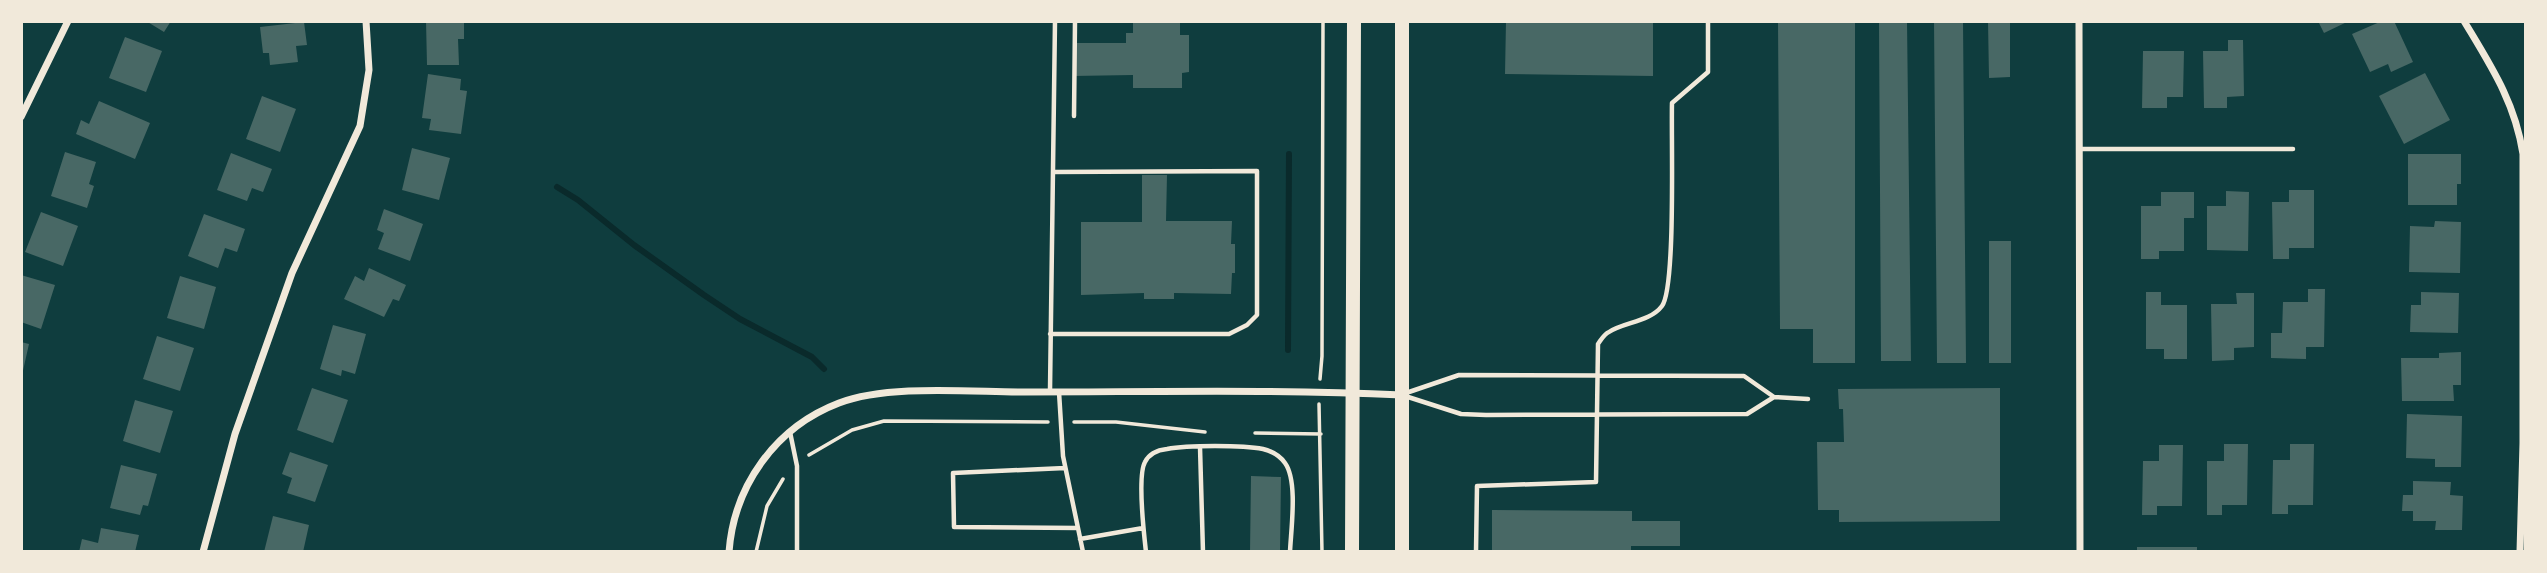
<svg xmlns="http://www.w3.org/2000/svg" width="2547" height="573" font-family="Literata,serif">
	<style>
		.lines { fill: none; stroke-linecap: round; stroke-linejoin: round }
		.stream { stroke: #0a2a2b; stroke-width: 6 }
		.building { fill: #486865 }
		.path { stroke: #f1e9da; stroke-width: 3.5 }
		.service { stroke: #f1e9da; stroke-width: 4.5 }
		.minor { stroke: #f1e9da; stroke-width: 7 }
		.primary { stroke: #f1e9da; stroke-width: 14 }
	</style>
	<rect width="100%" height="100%" fill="#0f3d3e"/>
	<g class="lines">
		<path class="stream" d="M557,187L578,200L634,245L704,295L740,319L812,357L824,369
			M1288,350L1289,154"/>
	</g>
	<path class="building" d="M146,21H171L164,32Z
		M426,21H464V39H458L459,65H427Z
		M1133,21H1180V35H1189V72L1182,73V88H1133V75L1073,76V43H1126V33H1133Z
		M1506,21H1653V76L1505,74Z
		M1778,21H1855V363H1813V329H1780Z
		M1879,21H1907L1911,361H1881Z
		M1934,21H1963L1966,363H1937Z
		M1988,21H2010V77L1989,78Z
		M2318,21H2349L2324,33Z
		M2382,21H2394L2413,62L2391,72L2388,64L2370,72L2352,34Z
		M304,22L307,45L296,46L298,62L270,65L269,53H263L260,27Z
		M125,37L162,51L146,92L109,78Z
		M2228,40H2243L2244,96L2227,97V108H2204L2203,51H2228Z
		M2143,51H2184L2183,97H2167V108H2142Z
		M2425,73L2450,120L2404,144L2379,96Z
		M428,74L461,79L460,90L467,91L461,134L429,130L431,119L422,118Z
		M262,96L296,109L280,152L246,139Z
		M99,101L150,123L135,159L76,134L81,120L89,124Z
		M412,148L450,158L439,200L402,190Z
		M65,152L96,162L89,184L94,186L87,208L51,196Z
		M231,153L272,169L263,192L252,188L247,201L217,190Z
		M2408,154H2461V184H2457V205H2408Z
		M1142,175H1167L1166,221H1232L1231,244H1235V273H1232L1231,294L1174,293V299H1144V293L1081,295V222H1142Z
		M2289,190H2314V248H2289V259H2273L2272,202H2289Z
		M2226,191L2249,192L2248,251L2207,250V206H2226Z
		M2161,192H2194V218H2184V251H2159V259H2141V206H2161Z
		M384,209L423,224L410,261L378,249L384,233L377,230Z
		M41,212L78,226L63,266L25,252Z
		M204,214L245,229L237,252L225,248L218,268L188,256Z
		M2435,221L2461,222L2460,273L2409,272L2410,226L2434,227Z
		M1989,241H2011V363H1989Z
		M369,268L406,285L399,301L393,299L384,317L344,299L355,276L364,281Z
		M21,275L55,285L41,329L21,322Z
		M180,276L216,287L204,329L167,318Z
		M2308,289H2325L2324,347H2306V359L2271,358V333H2282L2283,302H2308Z
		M2146,292H2161V305H2187V359H2164V349H2146Z
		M2421,292L2459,293L2458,333L2410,332L2411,305H2421Z
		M2236,293H2254V347L2234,348V360L2212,361L2211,304H2237Z
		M333,325L366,334L355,374L342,370L341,376L320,369Z
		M157,336L194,348L180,391L143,379Z
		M21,342L29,344L22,375H21Z
		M2461,352V385H2453L2454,401H2402L2401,358H2439V353Z
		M312,388L348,400L333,443L297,430Z
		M2000,388V521L1839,522V510H1818L1817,442H1844L1843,409H1839L1838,389Z
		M135,400L173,411L160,453L123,441Z
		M2407,414L2462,416L2461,467H2435V459L2406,458Z
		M2224,444H2248L2247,505H2222V515H2207V461H2224Z
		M2290,444H2314L2313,505H2288V514H2272L2273,460H2290Z
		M2159,445H2183L2182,506H2157V515H2142L2143,461H2159Z
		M290,452L328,465L315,502L287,493L292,478L282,474Z
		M121,465L157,474L148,506L143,505L140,515L110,508Z
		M1251,476L1281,477L1280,552H1250Z
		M2413,481L2451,482L2450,495L2463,496L2462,530H2435L2436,521H2413V511H2402L2403,495H2413Z
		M1492,510L1632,511V521H1680V546H1631V552H1492Z
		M273,516L309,525L303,552H264Z
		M101,528L139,535L135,552H79L82,539L98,543Z
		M2137,547H2197V552H2137Z"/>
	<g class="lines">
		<path class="path" d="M1320,379L1322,356L1323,21
			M1319,404L1322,552
			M1074,422H1116L1205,432
			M1255,433L1321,434
			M809,455L852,430L884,421L1048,422
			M756,552L767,506L783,479"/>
		<path class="service" d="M1074,116L1075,21
			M2080,149H2293
			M1050,334H1229L1247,325L1257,315V171L1053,172
			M1050,391L1055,21
			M1059,392L1063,456L1083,552
			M1406,393L1459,375L1744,376L1774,397L1808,399
			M1405,396L1461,414L1486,415L1747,414L1774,397
			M790,432L797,466V552
			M1200,447L1203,552
			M1065,468L953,473L954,527L1078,528
			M1080,539L1143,528
			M1146,552C1144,534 1137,476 1145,462C1149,454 1158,450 1167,449C1187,445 1243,445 1263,449C1271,451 1280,456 1285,463C1298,481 1291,529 1290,552
			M1476,552L1477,486L1596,482L1598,344C1601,340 1604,334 1609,332C1624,322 1650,322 1662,306C1676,287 1671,136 1672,103L1708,72V21"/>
		<path class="minor" d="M2079,21L2080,552
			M2464,21C2491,66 2515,102 2523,154V443L2520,552
			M21,117L68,21
			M203,552L235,434L292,273L360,126L369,70L366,21
			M729,552C734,485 776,427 839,403C888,384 971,392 1024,392C1150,392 1276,389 1402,395"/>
		<path class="primary" d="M1402,21V552
			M1352,552L1354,21"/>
	</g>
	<rect width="2547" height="573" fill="none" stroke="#f1e9da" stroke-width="46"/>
</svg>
